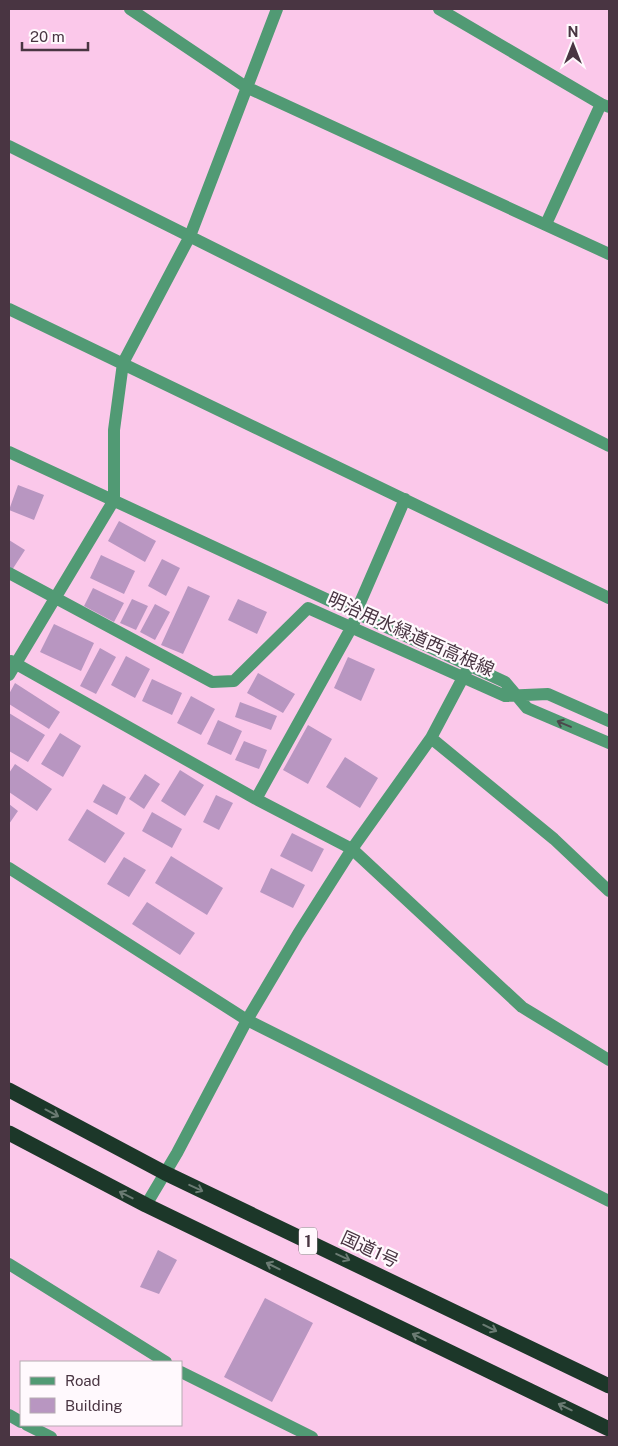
<svg xmlns="http://www.w3.org/2000/svg" width="618" height="1446" font-family="'Public Sans','Noto Sans JP',sans-serif">
	<style>
		.building { fill: #b896c1 }
		.lines { fill: none; stroke-linecap: round; stroke-linejoin: round }
		.minor { stroke: #519a74; stroke-width: 12 }
		.highway { stroke: #1c3729; stroke-width: 15 }
		.oneway { stroke: #4b494c }
		.oneway2 { stroke: #6b7b73 }
		.labels { text-anchor: middle; dominant-baseline: central; stroke-width: 4.5; stroke-linejoin: round; paint-order: stroke }
		.shield { fill: #fff9fd; stroke: #80707a; stroke-width: 1 }
		.shield-label { font-size: 16px; font-weight: bold; fill: #493542 }
		.street-label { font-size: 18px; fill: #493542; stroke: #fff9fd }
	</style>
	<rect width="100%" height="100%" fill="#fbc8ea"/>
	<path class="building" d="M18,485L44,495L34,520L9,510Z
		M119,521L156,541L145,562L108,541Z
		M9,540L25,550L12,570L9,567Z
		M101,555L135,571L124,594L90,578Z
		M162,559L180,568L166,596L148,586Z
		M188,586L210,596L183,654L161,645Z
		M93,588L124,603L114,622L84,606Z
		M132,599L148,606L136,630L120,623Z
		M238,599L267,612L257,634L228,620Z
		M155,604L170,612L155,640L140,632Z
		M54,624L94,643L81,671L40,652Z
		M100,648L116,657L96,694L80,686Z
		M126,656L150,669L135,698L111,685Z
		M348,657L375,669L361,701L334,688Z
		M258,673L295,694L283,713L247,693Z
		M152,679L182,693L172,715L142,701Z
		M15,683L60,712L49,729L9,704V694Z
		M191,696L215,709L201,735L177,723Z
		M240,702L277,716L271,730L235,717Z
		M9,713L45,735L28,762L9,751Z
		M218,720L242,731L231,755L207,744Z
		M308,725L332,739L308,784L283,770Z
		M60,733L81,746L63,777L41,764Z
		M244,741L267,750L259,769L235,760Z
		M345,757L378,778L360,808L326,787Z
		M15,764L52,789L37,811L9,792V773Z
		M180,770L204,785L185,816L161,801Z
		M145,774L160,784L144,809L129,799Z
		M103,784L126,797L117,815L93,802Z
		M216,795L233,803L219,830L203,822Z
		M9,804L18,811L9,824Z
		M87,809L125,833L105,863L68,840Z
		M152,812L182,829L172,848L142,831Z
		M292,833L324,849L312,872L280,856Z
		M171,856L223,888L207,915L155,883Z
		M124,857L146,870L129,897L107,884Z
		M271,868L305,885L293,908L260,892Z
		M147,902L195,933L180,955L132,924Z
		M158,1250L177,1260L159,1294L140,1287Z
		M265,1298L313,1323L272,1402L224,1377Z"/>
	<g class="lines">
		<path class="minor" d="M130,9L246,87L609,254
			M439,9L601,104L609,107
			M9,146L609,446
			M546,224L601,104
			M9,309L609,598
			M9,452L505,682L527,708L609,743
			M9,573L212,682L234,681L308,608L505,696L548,694L609,721
			M11,661L256,799L352,849L522,1007L609,1060
			M9,675L114,500V430L123,363L190,236L277,9
			M431,738L554,839L609,891
			M256,799L354,623L356,612L405,499
			M9,868L247,1020L609,1201
			M146,1205L177,1153L247,1020L298,934L352,849L431,738L467,670
			M9,1264L166,1362
			M181,1372L312,1437
			M9,1415L21,1422
			M27,1425L51,1437"/>
		<path class="highway" d="M9,1090L165,1173L609,1386
			M9,1133L146,1205L609,1429"/>
	</g>
	<defs><path id="oneway-shaft" d="M-6 0H5M1.5-3L5.5 0L1.5 3" fill="none" stroke-width="1.6" stroke-linecap="round" stroke-linejoin="round" transform="scale(1.25)"/></defs>
	<use class="oneway" href="#oneway-shaft" transform="translate(564 724) rotate(-157)"/>
	<g class="oneway2">
		<use href="#oneway-shaft" transform="translate(52 1113) rotate(28)"/>
		<use href="#oneway-shaft" transform="translate(196 1188) rotate(25)"/>
		<use href="#oneway-shaft" transform="translate(126 1195) rotate(-153)"/>
		<use href="#oneway-shaft" transform="translate(343 1257) rotate(25)"/>
		<use href="#oneway-shaft" transform="translate(273 1266) rotate(-154)"/>
		<use href="#oneway-shaft" transform="translate(490 1328) rotate(26)"/>
		<use href="#oneway-shaft" transform="translate(419 1337) rotate(-154)"/>
		<use href="#oneway-shaft" transform="translate(565 1407) rotate(-154)"/>
	</g>
	<g class="labels">
		<rect class="shield" x="299" y="1227.5" width="18" height="27" rx="4"/>
		<g class="shield-label">
			<text x="308" y="1241">1</text>
		</g>
		<g class="street-label">
			<text transform="translate(411 634) rotate(24)">明治用水緑道西高根線</text>
			<text transform="translate(370 1249) rotate(25)">国道1号</text>
		</g>
	</g>
	<rect width="618" height="1446" fill="none" stroke="#493542" stroke-width="20"/>
	<rect x="20" y="1361" width="162" height="65" fill="#fff9fd" stroke="#b6abb2"/>
	<rect x="30" y="1377" width="25" height="8" fill="#519a74" stroke="#b6abb2"/>
	<text x="65" y="1386" font-size="15" fill="#493542">Road</text>
	<rect x="30" y="1398" width="25" height="15" fill="#b896c1" stroke="#b6abb2"/>
	<text x="65" y="1411" font-size="15" fill="#493542">Building</text>
	<g transform="translate(573 45)" stroke="#fff9fd" stroke-width="4" paint-order="stroke">
	<path d="M0-4L9 19L0 12L-9 19Z" fill="#493542"/>
	<text y="-8" font-size="14" font-weight="bold" text-anchor="middle" fill="#493542">N</text>
	</g>
	<path d="M22 42v8h66v-8" fill="none" stroke="#493542" stroke-width="2.5"/>
	<text x="30" y="42" font-size="15" fill="#493542" stroke="#fff9fd" stroke-width="4" paint-order="stroke">20 m</text>
</svg>
